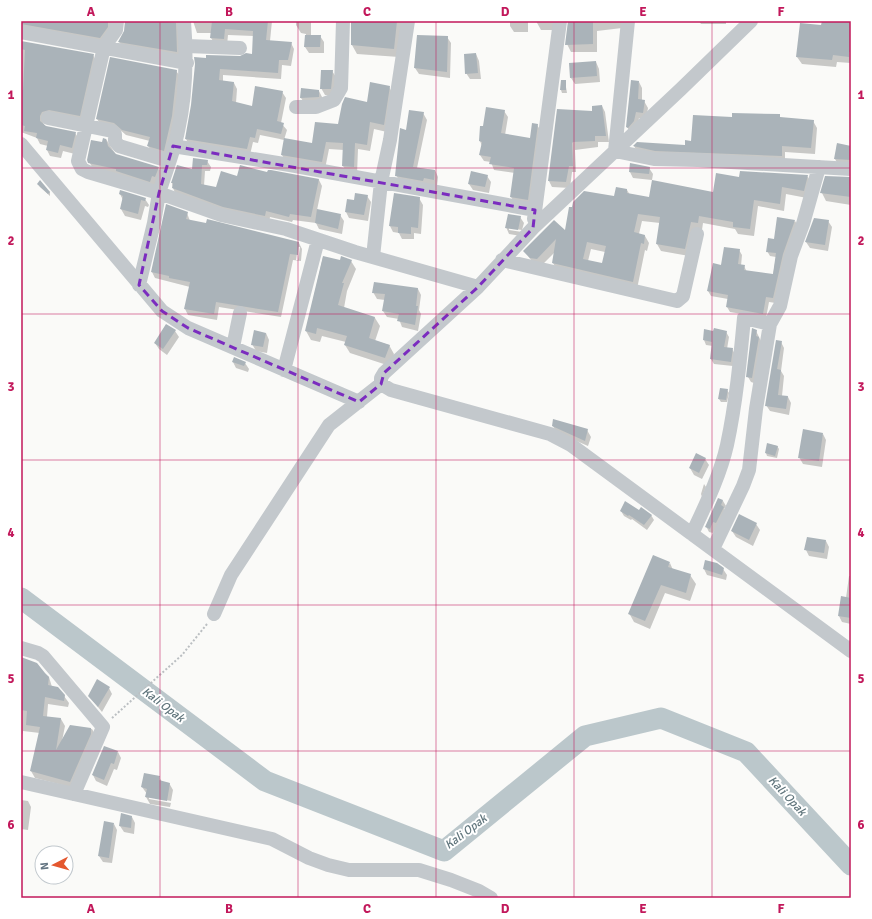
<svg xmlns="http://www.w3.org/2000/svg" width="872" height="919" font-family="Signika,sans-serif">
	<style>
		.shadow { fill: #0003; fill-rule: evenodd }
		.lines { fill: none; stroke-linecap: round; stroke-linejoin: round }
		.river { stroke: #bbc7cb; stroke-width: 21 }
		.building { fill: #aab3b9; fill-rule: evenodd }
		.path { stroke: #bbbfc2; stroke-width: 2; stroke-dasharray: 2 2; stroke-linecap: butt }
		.street { stroke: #c3c8cc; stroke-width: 14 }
		.marked { fill: none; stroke: #7b2cbf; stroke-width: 3; stroke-dasharray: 8 5; stroke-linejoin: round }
		.grid { fill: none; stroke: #c2185b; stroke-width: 1; stroke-opacity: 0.55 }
		.labels { text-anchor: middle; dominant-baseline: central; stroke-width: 4; stroke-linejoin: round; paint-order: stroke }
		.water-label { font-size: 12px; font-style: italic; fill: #60757c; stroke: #fff }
		.neatline { fill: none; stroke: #c2185b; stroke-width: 1.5 }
		.grid-label { font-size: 13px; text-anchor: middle; font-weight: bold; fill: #c2185b }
	</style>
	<rect width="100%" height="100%" fill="#fafaf8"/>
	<path class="shadow" d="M21,21H116L103,44L21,30Z
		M126,21H182L180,58L123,47L119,42L125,32Z
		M193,21H272L270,41L291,43L294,49L291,66L282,65L281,79L223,75V81L234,83L237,89L236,103L253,107L282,92L286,98L281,123L287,130L284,140L313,145L389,87L393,94L387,132L374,129L370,151L358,149L357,174L347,173L343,166L344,150L329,149L325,169L286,162L282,155L285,140L260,135L258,143L253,142L250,155L189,145L186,139L207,59L240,58L253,55L254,36L228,35L227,45L215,44L211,38L212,33H197Z
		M296,21H311V36H320L324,42V53H309L305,47L306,34L301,33L296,25Z
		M352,21H403L399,57L357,54L352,45Z
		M510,21H528V32H514L510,26Z
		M536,21H561L555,30H541Z
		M562,21H621L622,28L597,31V52H571L567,44L569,22Z
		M699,21H726V24H701Z
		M823,21H851V63L837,62L836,67L802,64L797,57L822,26Z
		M447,37L451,43L450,78L419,74L415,68Z
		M21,42L93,55L96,61L83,121L45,118L43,122L45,127L75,133L79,139L75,154L63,151L61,158L50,156L47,150L48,146L40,144L37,138L21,132Z
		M476,54L479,61L481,79H470L466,73Z
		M596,62L599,69L600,82L575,84L571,78Z
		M176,71L180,76L175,122L167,156L152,151L148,146L150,141L126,135L118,128L101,125L97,119Z
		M332,71L336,77L334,95H325L321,88Z
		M565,81L567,93H562L561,90Z
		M639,82L642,88V101H644L648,108L646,119L639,118L637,128L631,133L627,127Z
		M302,89L319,91L322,97V103L305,104L301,98Z
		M602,106L605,112L609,142H598V147L575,150L576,172H572L570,188L552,187L549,181L558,110L594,112Z
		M504,111L508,117L505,135L531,140L537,125L541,131L531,206L515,203L511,197L515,173L494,170L491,162L484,161L480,155L482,146L480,141L484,128Z
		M423,113L427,120L417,168L435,170L438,177L437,186L400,182L396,175L407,131Z
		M779,115L781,119L813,121L817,128L815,154L785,152V163L638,153L634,146H686L733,118Z
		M106,139L116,155L158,168L163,176L155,189L94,170L88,160Z
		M837,144L851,149V164L839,166L835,159Z
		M207,161L211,167L210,171H205L204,186L217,188L238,177L268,173L319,180L322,186L317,210L340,215L344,221L342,234L319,229L316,223L293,220L292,222L270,217L269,222L228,213L176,195L173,188L172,183Z
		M649,168L653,174L652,180L633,178L630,172Z
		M487,176L491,182L489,193L473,190L469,184Z
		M807,176L812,183L807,198L786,194L784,211L758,206L754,236L738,234L735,229L703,223L702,230L689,256L661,251L657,244L660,223L642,221L639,234L645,236L649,243L647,251L645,250L637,289L557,270L553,263L555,252L541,266L535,265L524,251L565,232L615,197L627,190L630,195L650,199L713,193L739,178ZM591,249L605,252L603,264L588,261Z
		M851,178V205L826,201L822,193Z
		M38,184L50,192V196L40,187Z
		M120,194L145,199L149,205L148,207L145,206L141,220L125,216L121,209L123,200Z
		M395,194L419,198L423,205L421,234L414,233V239H402L399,233L393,232L390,226Z
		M367,196L371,202L368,221L349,218L346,212L355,201Z
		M187,213L190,221L299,243L302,249L301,261L293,260L281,317L219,307L217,320L188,315L185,309L190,287L155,278L152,272ZM298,247H300L298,260H296Z
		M520,217L524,223L522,230L509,228V230L522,232L521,236L509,234L506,227Z
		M795,221L798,226L776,303L769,302L766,318L730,312L727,307L728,299L711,296L708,291L722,266L739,250L742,255L741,266H744L747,272L773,275L776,257L770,256L767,251L775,240Z
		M828,221L832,227L828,251L810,248L806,242Z
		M323,257L341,261H351L356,269L347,291L344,308L375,318L380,326L375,341L389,345L394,354L390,366L350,353L345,345L346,342L322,336L320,342L311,340L306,331Z
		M418,289L421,295L419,310L421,314L418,331L402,327L399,319L387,317L383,311L385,300L377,299L373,292Z
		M167,325L175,331L179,337L167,355L159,349L155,343Z
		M756,331L762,343L754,383L751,382L748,377Z
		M726,332L729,337L727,349H732L735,354L733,366L714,364L711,359L713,346L706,345L704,340Z
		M266,333L269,340L267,353L256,351L252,344Z
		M781,342L784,348L781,371L784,376L782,396L788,397L791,403L789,415L770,411L766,405Z
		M233,362L245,363L249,369L248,372L236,368Z
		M727,390L729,393L727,402H721L719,399Z
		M553,426L587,430L591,437L588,446L556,432Z
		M823,434L826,440L822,467L803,464L799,457Z
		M768,444L777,446L779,449L777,458L767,456L766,453Z
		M705,459L709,465L702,479L694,475L690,468Z
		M704,484L706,487L702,497L701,494Z
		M719,499L723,501L726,506L724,509L726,512L713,533L709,532L706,526Z
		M621,511H639L651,515L654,520L647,530L632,519L631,520L624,516Z
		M756,524L760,530L753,546L736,537L732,531Z
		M826,541L829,547L827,559L809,556L806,550Z
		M670,563L673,570L690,575L696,584L690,601L665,593L650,629L634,622L629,613Z
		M704,569H723L727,575L726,580L707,575Z
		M849,576H851V624L842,622L839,616L846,598Z
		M21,658L49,677L52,687L64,696L69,703L68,707L48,704L47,717L61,719L65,726L62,741L71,726L92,729L96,736L74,788L35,778L31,771L40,733L23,731L21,739Z
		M109,688L112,694L102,712L89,696Z
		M118,752L121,758L117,770L114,769L107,786L96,781L93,775Z
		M159,777L162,782L169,783L173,790L171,801L149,797V799L171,803L170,807L150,804L146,797L147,794L142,787Z
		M21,800L28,801L31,807L28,830L21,829Z
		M132,817L135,823L134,834L124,832L120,826Z
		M114,824L117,830L112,863L103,862L99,856Z"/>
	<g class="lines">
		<path class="river" d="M21,598L265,781L444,851L585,736L661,718L746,752L851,865"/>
	</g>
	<path class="building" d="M21,21H108V27L100,38L21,24Z
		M125,21H159L176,23L177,52L118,42L124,31Z
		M212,21H268L266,40L292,42L288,60H279L278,73L220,69L219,80L234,82L232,101L252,106L255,86L283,91L277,121L284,123L281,134L257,129L255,138L250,137L247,149L185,139L191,105L195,64L194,57L206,58V55L240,56L246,53L252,54L253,31L225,29L224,39L210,38Z
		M351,21H397L394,49L351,45Z
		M568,21H593V44L565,45Z
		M822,21H851V52H849V57L833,55L832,60L796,57L800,23L821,25Z
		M305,35H321L320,47H304Z
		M417,35L448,36L447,72L414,68Z
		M21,41L94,54L80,116L49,110L42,112L40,116V121L46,126L76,132L72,148L60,145L58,153L46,150L48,141L36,138L37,133L24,131L25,126L21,125V90H23L25,50L21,49Z
		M476,53L478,73L465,74L464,54Z
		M110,57L177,70L172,116L164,151L147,146L150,137L122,130L114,123L96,119Z
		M596,61L597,76L570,78L569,63Z
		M321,70H333L331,89H320Z
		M561,80H566V90H560Z
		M631,80L639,81L638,99L645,100L643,113L636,112L634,121L628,128L626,127Z
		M370,82L390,86L384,125L370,122L367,145L355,143L354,167L342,166L343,143L326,142L322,162L281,155L284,138L312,143L315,122L338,124L342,104L345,97L367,102Z
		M301,88L319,90V97L300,98Z
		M602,105L606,136H595V141L573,142L572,143L573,166H569L566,182L548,181L557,109L592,111V106Z
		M486,107L505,110L501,133L530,138L532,123L538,124L528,200L510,197L514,168L489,164L491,157L479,155L482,142L479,141L480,126H483Z
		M409,110L424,112L413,167L435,170L434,180L424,178L423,181L395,176L400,128L406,130Z
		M732,113L780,114V117L814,120L811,148L782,146V156L655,151L633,146L637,142L685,145V140L691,141L693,115L732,117Z
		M103,138L106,139L108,146L116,154L159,167L155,177L152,176L150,182L116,171V169L88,163L87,160L91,140L102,142Z
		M837,143L851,146V160L834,159Z
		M193,158L208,160L207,165H202L201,184L216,187L221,171L237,176L240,165L267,172L268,170H271L319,179L311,217L290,214L289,217L266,211L265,216L223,207L172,188L173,183H171L177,165L192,169Z
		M630,163L650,167L649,174L629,172Z
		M471,171L488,175L485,187L468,184Z
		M740,171L808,175L804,191L782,187L780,204L754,200L750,229L733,227V222L699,216L698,223L691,222L685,249L656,244L660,217L638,214L634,232L645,235L644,244L641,243L633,282L552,263L556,239L537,259L530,258L523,251L554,220L565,230L569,207H572L573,202L584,191L614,196L616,187L627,189V193L649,197L652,180L713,192L716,173L739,177ZM587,242L606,246L602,263L583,259Z
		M825,176L851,177V197L820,193Z
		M40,180L50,192L48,194L37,184Z
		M120,190L146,198L145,201L141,200L138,214L120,209L123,196L119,194Z
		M355,193L368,195L364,215L345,212L347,199L354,200Z
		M394,193L420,197L418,228L411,227V234L398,233V227L389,226Z
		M166,204L188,212L186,219L206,223L207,219L299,242L298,255L290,254L278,312L216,302L214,314L184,309L190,282L169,278V276L151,272Z
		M317,209L341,214L338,229L315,223Z
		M508,214L521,216L518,230L505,228Z
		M777,217L795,220L783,254L773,298L766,297L763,314L726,307L728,295L707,291L713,263L721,265L724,247L740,249L738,264L745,265L744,270L773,274L776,253L766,252L768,238L774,239Z
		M814,218L829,220L825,245L805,242Z
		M323,256L340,260L341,256L352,260L342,283H344L338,305L375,317L369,338L390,345L385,358L344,345L347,336L317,328L316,334L305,331Z
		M374,282L418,288L416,306H418L415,325L397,321L399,314L382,311L385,294L372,293Z
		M166,324L176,330L163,349L154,343Z
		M714,328L727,331L724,347L733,348L731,362L710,359L712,342L703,340L704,329L713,331Z
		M752,328L757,330L756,336L759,337L752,378L746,377Z
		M254,330L266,333L263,347L251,345Z
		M776,340L782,341L777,369L781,370L778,395L788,396L786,409L765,406Z
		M234,357L246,362L244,366L232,362Z
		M720,388L728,389L726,400L718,399Z
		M553,419L588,429L585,441L552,426Z
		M803,429L823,433L819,461L798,458Z
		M767,443L778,446L775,456L765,453Z
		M696,453L706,458L699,473L689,468Z
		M718,498L723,500L721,505L724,507L716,523L713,522L710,529L705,527Z
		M625,501L639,510L641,507L652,515L644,525L629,515L628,516L620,511Z
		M739,514L757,523L749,540L731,531Z
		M807,537L826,540L824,553L804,550Z
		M653,555L670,562L668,567L691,574L686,593L661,585L645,621L628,614Z
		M705,560L717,563L724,568L722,575L703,569Z
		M841,596L851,598V618L838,616Z
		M21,657L37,663L45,673L49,677L48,685L58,687L65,695L64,701L45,697L43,716L61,718L56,750L70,725L91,728V734L70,782L30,771L40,727L26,725L27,711L21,710Z
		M97,679L110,687L98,707L88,696Z
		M104,746L118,751L114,764L111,763L104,780L92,775Z
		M144,773L160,776L159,780L170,783L167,801L145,797L147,789L141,787Z
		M121,813L132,816L131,828L119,826Z
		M104,821L114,823L109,858L98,856Z"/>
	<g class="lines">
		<path class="path" d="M112,718L182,655L207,624"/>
		<path class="street" d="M117,21L116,30L104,47L78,161L82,169L88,172L159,193L154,223L139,285
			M184,21C187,58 186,95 178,131C174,152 165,173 159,193L221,215L286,229L355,252L478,287
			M628,21L615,151L654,159L698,160L851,169
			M751,21L681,89L533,228L478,287L384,373L381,378V384L391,390L550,434L571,445L851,651
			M21,32L187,63
			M186,46L240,48
			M296,107H316L334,100L341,88L343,21
			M48,118L112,131L115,134V141L119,146L169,161
			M21,144L162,311L188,328L359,402
			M173,146L290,165L535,210
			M534,219L560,21
			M373,257L381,182L390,140L408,21
			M502,260L677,301L683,296L697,234
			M233,347L240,313
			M284,370L318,240
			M692,534C705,506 720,476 727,445C736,403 740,361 744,318L770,324
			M713,549L743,486L749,470L756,409L770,324L780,306L791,256L803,224L819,167
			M214,614L231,575L329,425L381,384
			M21,648L38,653L43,656L103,727L74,794
			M21,782L272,839L309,858L328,865L349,870H419L451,880L479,891L491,898"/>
	</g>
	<path class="marked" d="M173,146L535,210L533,228L478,287L384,373L381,384L359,402L188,328L162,311L139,285L159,193Z"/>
	<path class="grid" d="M160,21V898M298,21V898M436,21V898M574,21V898M712,21V898M21,168H851M21,314H851M21,460H851M21,605H851M21,751H851"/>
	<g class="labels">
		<g class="water-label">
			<text transform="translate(163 705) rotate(37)">Kali Opak</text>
			<text transform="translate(787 796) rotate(47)">Kali Opak</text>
			<text transform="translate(466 832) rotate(-37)">Kali Opak</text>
		</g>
	</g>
	<rect width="872" height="919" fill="none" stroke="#ffffff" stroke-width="44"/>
	<g transform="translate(54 865) rotate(264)"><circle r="19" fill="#ffffff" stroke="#c1c8cd"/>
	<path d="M0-3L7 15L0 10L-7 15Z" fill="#e4572e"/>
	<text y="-6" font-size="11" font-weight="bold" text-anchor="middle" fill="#657683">N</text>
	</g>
	<rect x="22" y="22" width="828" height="875" class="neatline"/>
	<g class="grid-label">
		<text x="91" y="16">A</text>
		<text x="229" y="16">B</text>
		<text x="367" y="16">C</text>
		<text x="505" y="16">D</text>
		<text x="643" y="16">E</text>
		<text x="781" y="16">F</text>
		<text x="11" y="99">1</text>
		<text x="861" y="99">1</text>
		<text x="11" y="245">2</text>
		<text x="861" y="245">2</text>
		<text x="11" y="391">3</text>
		<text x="861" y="391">3</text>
		<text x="11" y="537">4</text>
		<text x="861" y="537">4</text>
		<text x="11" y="683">5</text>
		<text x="861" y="683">5</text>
		<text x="11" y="829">6</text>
		<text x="861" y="829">6</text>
		<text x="91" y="913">A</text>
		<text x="229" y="913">B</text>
		<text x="367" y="913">C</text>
		<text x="505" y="913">D</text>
		<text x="643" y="913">E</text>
		<text x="781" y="913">F</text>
	</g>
</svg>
